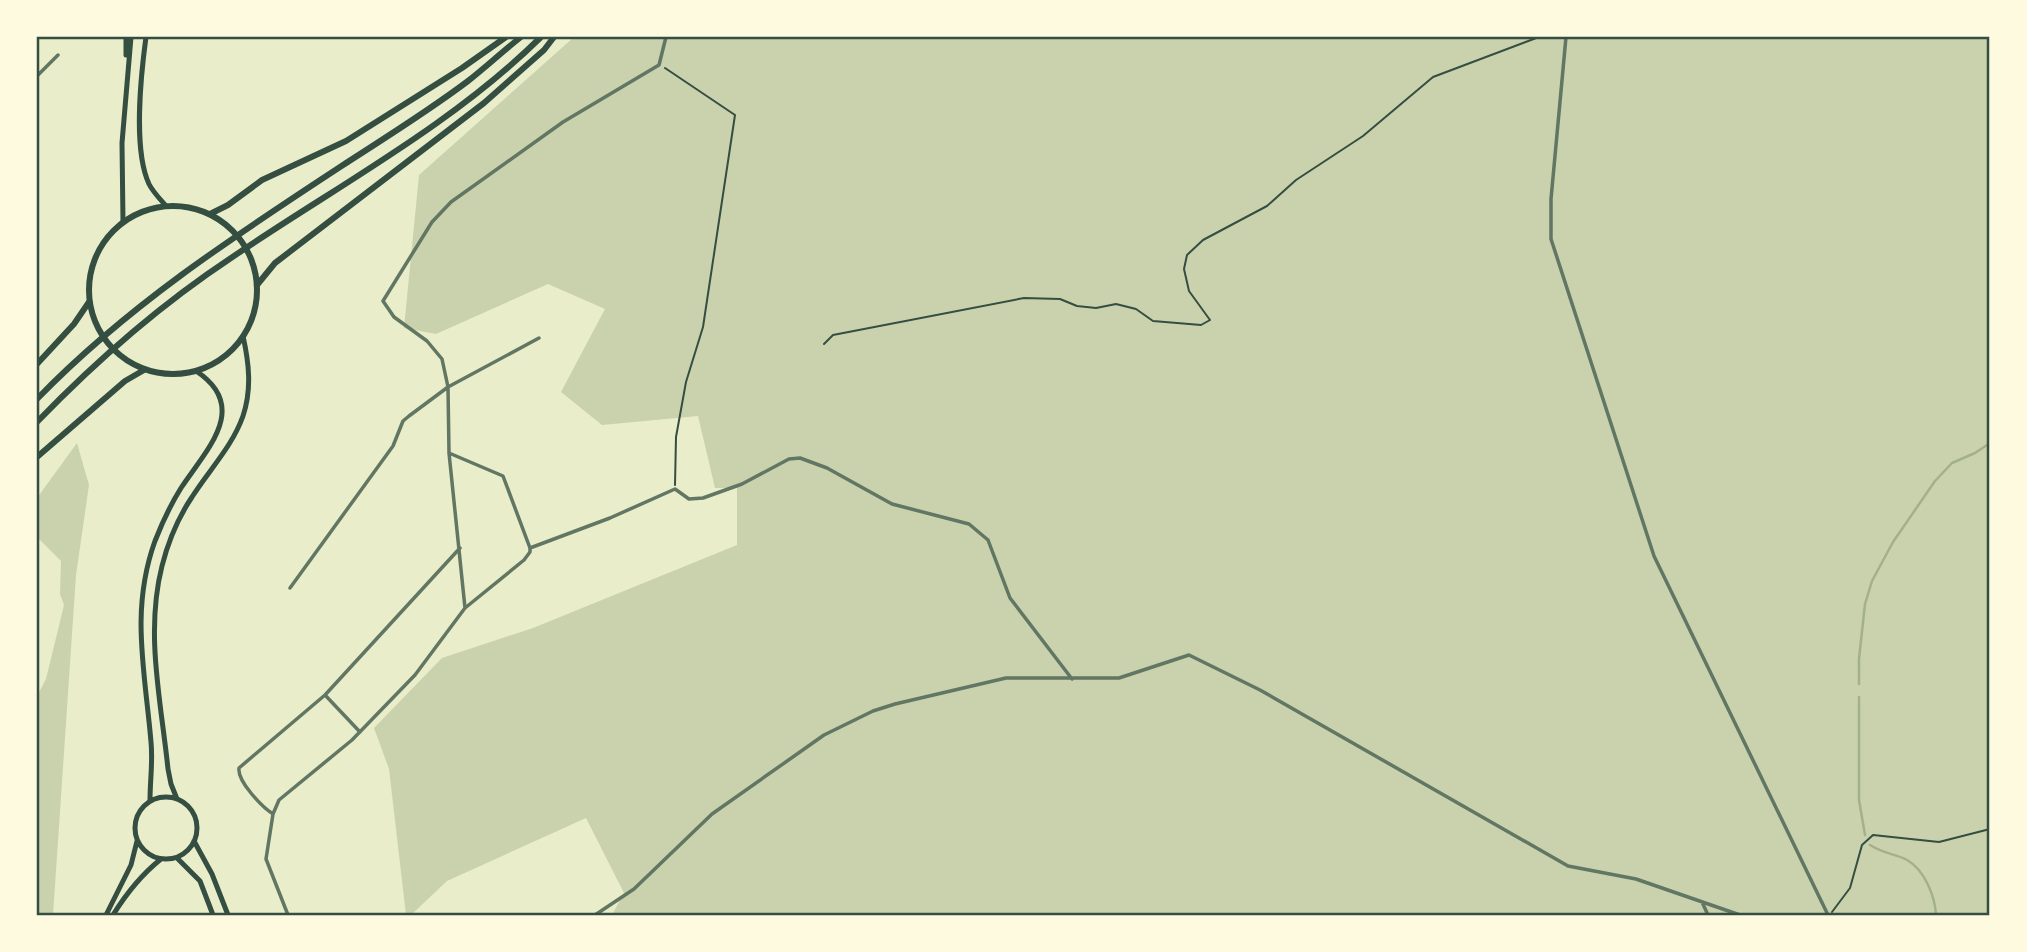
<svg xmlns="http://www.w3.org/2000/svg" width="2027" height="952" font-family="'PT Sans',sans-serif">
	<style>
		.green { fill: #cad2ad }
		.lines { fill: none; stroke-linecap: round; stroke-linejoin: round }
		.stream { stroke: #a3b18a; stroke-width: 2.5 }
		.path { stroke: #344e41; stroke-width: 2 }
		.minor { stroke: #617663; stroke-width: 3.5 }
		.secondary { stroke: #344e41; stroke-width: 5 }
		.primary { stroke: #344e41; stroke-width: 6 }
		.trunk { stroke: #344e41; stroke-width: 6 }
		.neatline { fill: none; stroke: #344e41; stroke-width: 2.5 }
	</style>
	<rect width="100%" height="100%" fill="#e9edc9"/>
	<path class="green" d="M574,37H1990V915H612L624,893L586,818L447,881L411,915H406L389,769L374,728L442,658L533,628L737,545V488H715L698,416L602,425L561,392L605,309L548,284L436,334L404,328L419,175Z
		M77,443L89,485L76,575L53,915H37V696L46,679L64,605L60,594L61,561L37,537V498Z"/>
	<g class="lines">
		<path class="stream" d="M1859,684V659L1865,604L1872,581L1893,542L1935,481L1952,463L1975,453L1990,443
			M1859,697V800L1865,835
			M1870,845C1884,854 1896,854 1907,860C1925,870 1935,897 1936,915"/>
		<path class="path" d="M665,68L735,115L703,327L686,382L676,437L675,485
			M824,344L833,335L1024,298L1060,299L1077,306L1096,308L1116,304L1136,309L1153,321L1201,325L1210,320L1189,291L1184,269L1187,255L1203,240L1267,206L1296,180L1363,136L1433,77L1539,37
			M1832,912L1850,888L1862,845L1873,835L1939,842L1990,829"/>
		<path class="minor" d="M1566,37L1551,199V239L1654,556L1828,915
			M37,76L58,55
			M449,453L503,476L530,548
			M290,588L393,446L403,421L409,416L448,387L539,338
			M465,608L449,453L448,387L442,359L427,341L394,317L383,301L432,222L451,202L563,122L659,65L666,37
			M325,695L360,732
			M273,814C262,807 237,781 239,768L325,695L460,548
			M1702,902L1708,915
			M288,915L266,859L273,814L279,800L352,740L415,675L465,608L524,560L530,552V548L610,518L675,489L689,499L703,498L742,484L789,459L800,458L827,468L892,504L969,524L988,540L1010,598L1072,679
			M595,915L634,889L712,814L824,735L873,711L895,704L1006,678H1119L1189,655L1260,690L1568,866L1636,879L1740,915"/>
		<path class="secondary" d="M126,37V55
			M146,37C141,74 133,150 149,184C153,192 160,199 166,206
			M123,222L122,143L131,37
			M135 828a31 31 0 1 1 62 0a31 31 0 1 1-62 0Z
			M177,799L171,784L168,769C161,701 145,633 162,566C168,542 178,518 192,497C209,470 232,447 243,416C252,389 249,363 243,336
			M150,800C150,781 153,761 151,742C145,671 130,610 155,541C162,523 171,504 181,488C206,450 251,407 196,371
			M194,841L212,874L228,915
			M177,858L200,881L213,915
			M106,915L131,865L137,841
			M113,915C126,894 141,875 161,859"/>
		<path class="primary" d="M89 290a84 84 0 1 1 168 0a84 84 0 1 1-168 0Z"/>
		<path class="trunk" d="M210,214L228,205L262,180L346,141L462,68L506,37
			M257,285L275,263L484,103L544,50L554,37
			M37,364L74,324L89,302
			M37,399C126,307 233,237 340,167C383,139 427,112 468,81C486,67 503,51 521,37
			M37,422C96,361 160,305 231,258C335,187 451,126 541,37
			M37,457L125,381L144,370"/>
	</g>
	<rect width="2027" height="952" fill="none" stroke="#fefae0" stroke-width="77"/>
	<rect x="38" y="38" width="1950" height="876" class="neatline"/>
</svg>
